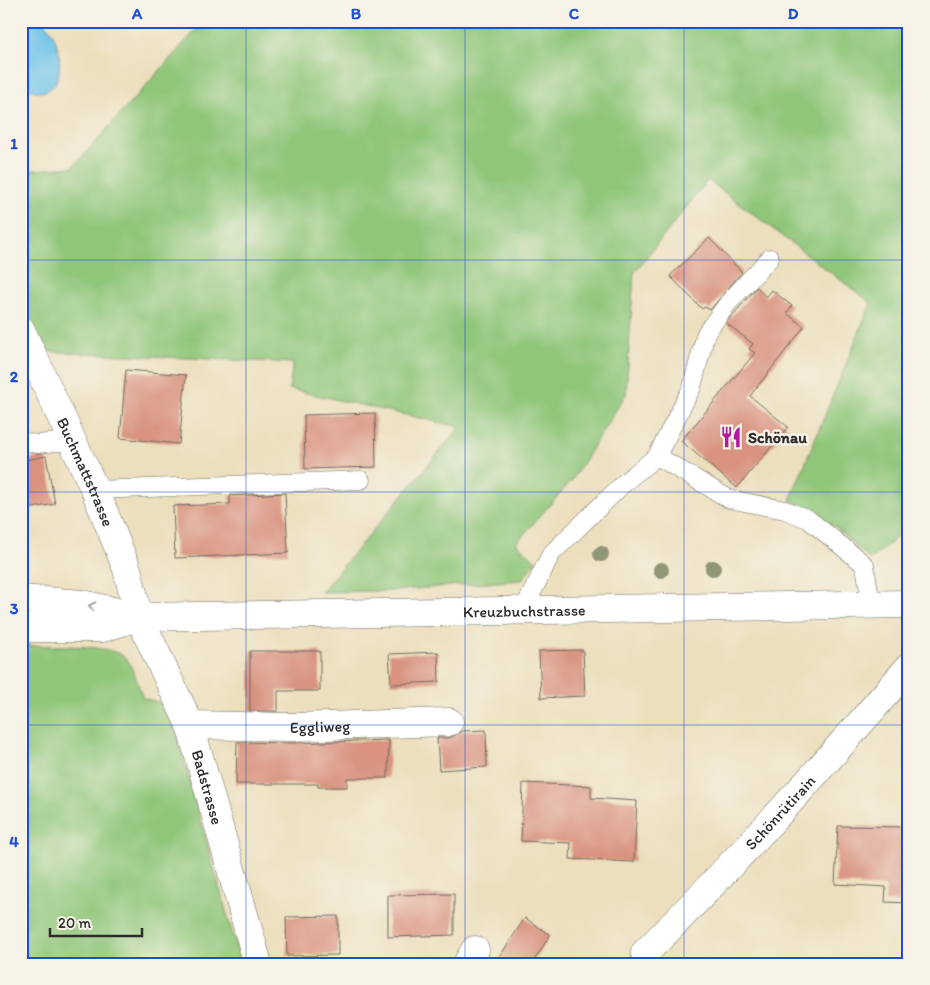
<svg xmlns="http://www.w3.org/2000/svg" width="930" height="985" font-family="Itim,sans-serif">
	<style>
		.green { fill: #8fc679; stroke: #5d7852 }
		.water { fill: #6cc2e9; stroke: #4c768a }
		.building { fill: #d99380 }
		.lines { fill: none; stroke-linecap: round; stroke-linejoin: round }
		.service-casing { stroke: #6f6a5e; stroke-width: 19 }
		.minor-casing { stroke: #6f6a5e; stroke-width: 29 }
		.tertiary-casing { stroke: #6f6a5e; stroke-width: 29 }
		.service { stroke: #fff; stroke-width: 18 }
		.minor { stroke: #fff; stroke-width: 28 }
		.tertiary { stroke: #fff; stroke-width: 28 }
		.tree { fill: #929679 }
		.oneway { stroke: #a0a0a0 }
		.grid { fill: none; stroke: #1d4ed8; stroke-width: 1; stroke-opacity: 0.55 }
		.labels { text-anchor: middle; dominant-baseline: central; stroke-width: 5; stroke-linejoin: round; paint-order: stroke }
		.poi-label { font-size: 16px; font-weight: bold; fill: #2b2b2b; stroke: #f7f3e8; text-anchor: start }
		.street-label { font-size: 16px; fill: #2b2b2b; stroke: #f7f3e8 }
		.neatline { fill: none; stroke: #1d4ed8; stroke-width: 2 }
		.grid-label { font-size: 16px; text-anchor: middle; font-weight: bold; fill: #1d4ed8 }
	</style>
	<rect width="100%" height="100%" fill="#f7f3e8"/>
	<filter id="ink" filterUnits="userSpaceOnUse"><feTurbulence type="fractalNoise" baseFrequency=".02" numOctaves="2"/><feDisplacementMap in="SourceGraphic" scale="10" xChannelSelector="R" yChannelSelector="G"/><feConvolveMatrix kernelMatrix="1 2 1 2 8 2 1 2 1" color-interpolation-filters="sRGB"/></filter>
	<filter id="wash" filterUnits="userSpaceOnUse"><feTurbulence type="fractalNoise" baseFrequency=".0096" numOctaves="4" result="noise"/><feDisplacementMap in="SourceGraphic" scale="20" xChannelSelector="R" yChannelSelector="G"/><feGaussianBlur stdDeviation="1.12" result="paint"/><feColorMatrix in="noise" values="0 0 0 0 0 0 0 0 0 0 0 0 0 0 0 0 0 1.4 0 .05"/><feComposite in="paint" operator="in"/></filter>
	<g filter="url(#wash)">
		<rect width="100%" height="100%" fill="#ecdfbd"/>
		<path class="green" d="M204,21H909V527L870,560L836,527L790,500L871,303L708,180L634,273L626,394L572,480L516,543L536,561L522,580L391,591L321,592L460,427L289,389L293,363L39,351L21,312V171L73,167Z
			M21,646C42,646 113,643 125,658C134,668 138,686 143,698L165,704L176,733L241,964H21Z"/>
		<path class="water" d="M21,21C30,21 41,19 47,26C68,48 65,114 21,84Z"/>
		<g id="blocks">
			<path class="building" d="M709,238L742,272L710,310L705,307L702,309L670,276Z
				M757,287L766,297L772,290L792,306L787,313L804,327L750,396L788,427L737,488L681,441L755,353L749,349L753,344L726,323Z
				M126,370L186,375L179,444L120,438Z
				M375,413L376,467L305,469L304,415Z
				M46,456L55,504L21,510V461Z
				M285,493L288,553L175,558L173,506L230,504V496Z
				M583,650L585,696L541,698L539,651Z
				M250,651H320V691H278V711H250Z
				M438,652L439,682L391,684L389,654Z
				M486,730L487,767L439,770L437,738H450L462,731Z
				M389,740L388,778H347V787H318V784H236L237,742L293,743Z
				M523,783L591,786V798L637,801L634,862L570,859L571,843L521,841Z
				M838,826L909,827V903L885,902L886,887L835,884Z
				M454,894V935L388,937V895Z
				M338,916V955L287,956L286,917Z
				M525,918L550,935L532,964H495Z"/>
		</g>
	</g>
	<g filter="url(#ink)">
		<use href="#blocks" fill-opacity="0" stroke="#6f6a5e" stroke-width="1"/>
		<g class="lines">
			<g class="service-casing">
				<path id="service" d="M21,441L37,444L71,441
					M657,456L729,499L785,510L808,519L865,565L871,604
					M95,490L361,480
					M524,609L551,554L625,482L657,456L692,387L706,333L728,303L770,258"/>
			</g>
			<g class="minor-casing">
				<g id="minor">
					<path id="s1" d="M21,330L95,490L127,569L139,617L190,725L258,964"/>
					<path id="s2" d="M190,725L293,727L449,722"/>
					<path id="s3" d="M645,953C737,861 824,766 909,667"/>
					<path d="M467,964L475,950"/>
				</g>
			</g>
			<g class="tertiary-casing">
				<g id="tertiary">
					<path id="s4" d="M21,599L82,604L139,617L909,604"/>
					<path d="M21,628H103L135,618"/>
				</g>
			</g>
			<use href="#service" class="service"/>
			<use href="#minor" class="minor"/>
			<use href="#tertiary" class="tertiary"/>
		</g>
		<g class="tree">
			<circle cx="601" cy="554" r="8"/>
			<circle cx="713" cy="568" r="8"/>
			<circle cx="661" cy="570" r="8"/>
		</g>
		<defs><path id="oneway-chevron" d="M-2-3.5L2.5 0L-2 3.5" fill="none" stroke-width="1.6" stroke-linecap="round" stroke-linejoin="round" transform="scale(1.25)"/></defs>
		<use class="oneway" href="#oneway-chevron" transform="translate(92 606) rotate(-167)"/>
	</g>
	<path class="grid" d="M246,21V964M465,21V964M684,21V964M21,260H909M21,492H909M21,725H909"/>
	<defs>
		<g id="restaurant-bare" transform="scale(1.725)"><path d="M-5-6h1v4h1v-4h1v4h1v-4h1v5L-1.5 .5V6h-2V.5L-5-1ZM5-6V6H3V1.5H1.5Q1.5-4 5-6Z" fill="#b5179e" stroke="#f7f3e8" stroke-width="2.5" paint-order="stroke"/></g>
	</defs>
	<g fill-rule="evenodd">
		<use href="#restaurant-bare" x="731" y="437"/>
	</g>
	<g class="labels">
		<g class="poi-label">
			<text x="748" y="437">Schönau</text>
		</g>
		<g class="street-label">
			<text stroke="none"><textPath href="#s1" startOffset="156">Buchmattstrasse</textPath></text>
			<text stroke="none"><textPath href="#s4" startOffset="505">Kreuzbuchstrasse</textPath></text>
			<text stroke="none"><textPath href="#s2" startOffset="130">Eggliweg</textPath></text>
			<text stroke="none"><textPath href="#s1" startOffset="495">Badstrasse</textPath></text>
			<text stroke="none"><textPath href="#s3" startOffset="195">Schönrütirain</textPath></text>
		</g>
	</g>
	<rect width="930" height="985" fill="none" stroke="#f7f3e8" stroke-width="55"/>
	<path d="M50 928v8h92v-8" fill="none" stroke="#2b2b2b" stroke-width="2.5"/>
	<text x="58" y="928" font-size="15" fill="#2b2b2b" stroke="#f7f3e8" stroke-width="4" paint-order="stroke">20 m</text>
	<rect x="28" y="28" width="874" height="930" class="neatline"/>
	<g class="grid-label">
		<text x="137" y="19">A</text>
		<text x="356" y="19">B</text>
		<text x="574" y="19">C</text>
		<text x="793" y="19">D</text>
		<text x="14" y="149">1</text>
		<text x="14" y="382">2</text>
		<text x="14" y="614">3</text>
		<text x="14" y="847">4</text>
	</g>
</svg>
